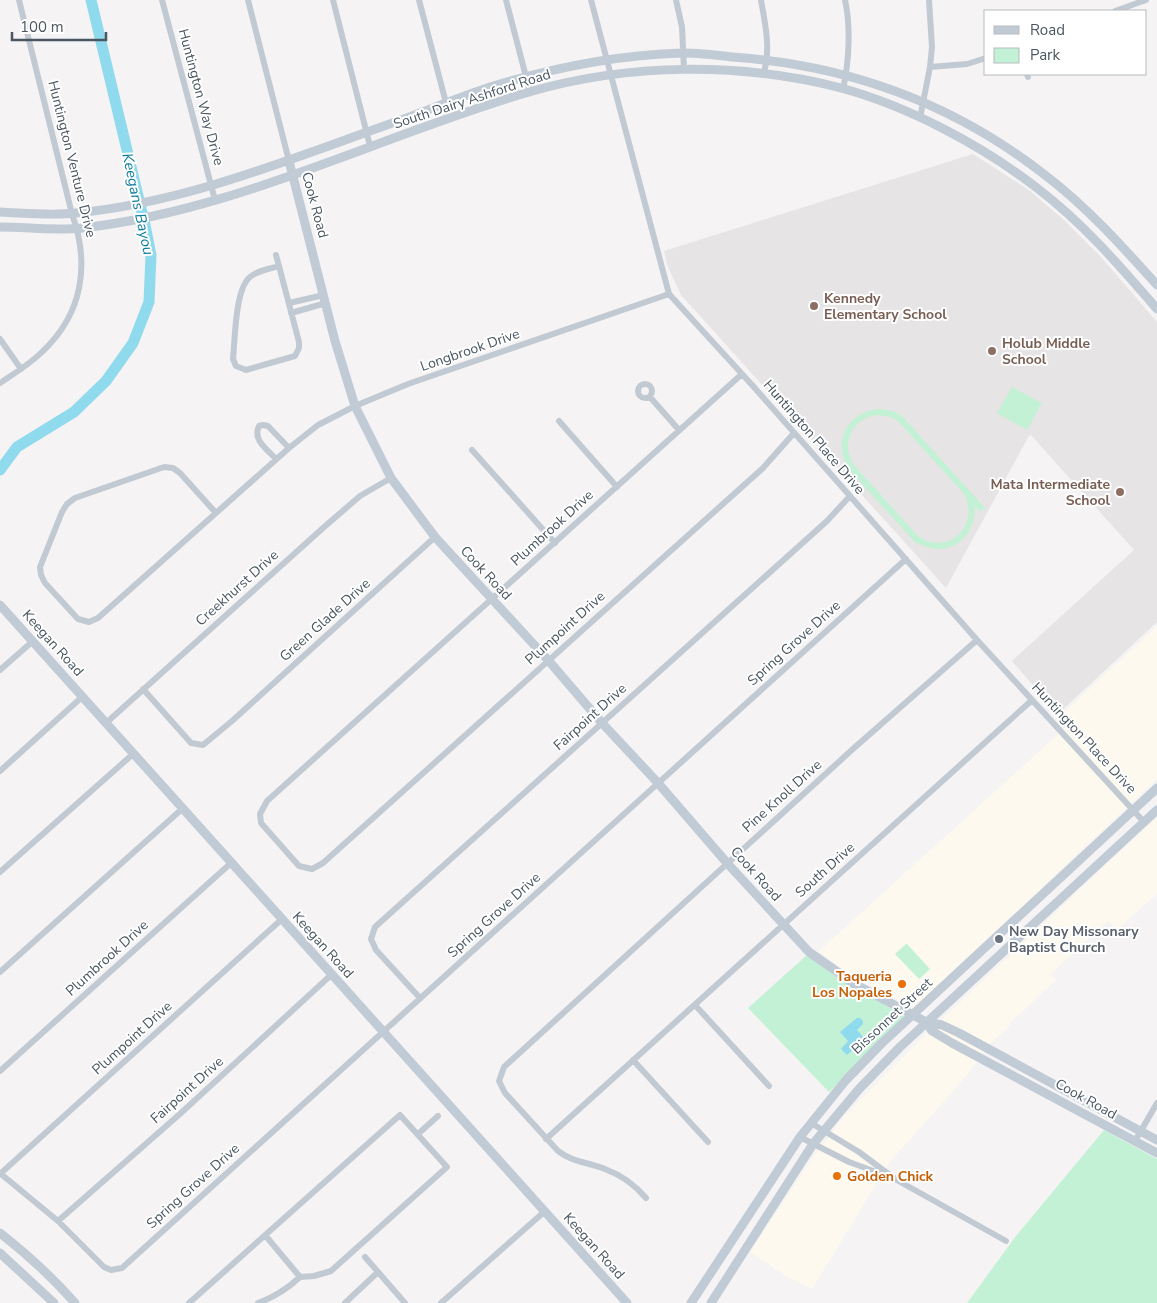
<svg xmlns="http://www.w3.org/2000/svg" width="1157" height="1303" font-family="'Nunito Sans',sans-serif">
	<style>
		.commercial { fill: #fdf9ef }
		.education { fill: #e6e4e5 }
		.green { fill: #c3f1d5; fill-rule: evenodd }
		.water { fill: #90daee }
		.lines { fill: none; stroke-linecap: round; stroke-linejoin: round }
		.river { stroke: #90daee; stroke-width: 11 }
		.street { stroke: #c1cad2; stroke-width: 6 }
		.secondary { stroke: #c1cbd6; stroke-width: 9 }
		.education-dot { fill: #8d6e63; stroke: #fff; stroke-width: 2 }
		.worship-dot { fill: #6b7280; stroke: #fff; stroke-width: 2 }
		.food-dot { fill: #e8710a; stroke: #fff; stroke-width: 2 }
		.labels { text-anchor: middle; dominant-baseline: central; stroke-width: 4; stroke-linejoin: round; paint-order: stroke }
		.street-label { font-size: 14px; fill: #4a5661; stroke: #fff }
		.education-label { font-size: 14px; font-weight: bold; fill: #785e54; stroke: #fff; text-anchor: start }
		.worship-label { font-size: 14px; font-weight: bold; fill: #5b616d; stroke: #fff; text-anchor: start }
		.food-label { font-size: 14px; font-weight: bold; fill: #c56008; stroke: #fff; text-anchor: end }
		.water-label { font-size: 15px; font-style: italic; fill: #0c7c9b; stroke: #fff }
	</style>
	<rect width="100%" height="100%" fill="#f5f3f3"/>
	<path class="commercial" d="M1157,626V779L914,1008L879,991L839,967L819,951L1066,727L1059,717Z
		M1157,817V894L1117,930L1108,921L1051,974L1056,980L1010,1023L1011,1025L990,1044L969,1073L889,1163L812,1289L784,1275L750,1252L814,1156L844,1116L925,1035Z"/>
	<path class="education" d="M973,154L1029,190L1064,220L1100,256L1157,322V622L1058,714L1012,661L1134,550L1030,434L946,588L681,295L668,267L664,251Z"/>
	<path class="green" d="M1012,387L1042,403L1027,430L997,413Z
		M881,409L893,411L903,417L985,508L981,512L975,506C976,541 944,561 914,541L851,472C830,444 847,410 881,409ZM876,415L891,417L899,422L964,494C981,526 947,557 918,536L853,464C841,443 852,419 876,415Z
		M906,944H907L930,969L919,979L895,954Z
		M807,955L832,974L905,1017L829,1092L748,1008Z
		M1104,1130L1157,1159V1303H967L1016,1236Z"/>
	<path class="water" d="M857,1018H860L863,1021V1024L857,1030L865,1039L847,1055L841,1049L848,1041L840,1032Z"/>
	<g class="lines">
		<path class="river" d="M0,470L17,447L74,412L106,381L133,343L149,302L151,255L145,225L91,0"/>
		<path class="street" d="M162,0L215,200
			M248,0L289,161
			M333,0L370,146
			M419,0L450,118
			M506,0L530,92
			M591,0L669,294L753,386L977,640L1144,822
			M676,0L682,27L684,69
			M761,0C765,23 771,49 764,72
			M1115,11L1146,0
			M930,67L967,64L986,58
			M1027,74L1028,77
			M843,89C849,63 851,26 845,0
			M920,118L930,67L932,47L929,0
			M276,255L279,266L299,342V348L295,356L246,370L236,366L233,359C235,340 235,289 250,277C258,270 270,269 279,266
			M289,303L324,295
			M291,313L326,303
			M0,339L21,369
			M742,374L267,801L260,814L261,823L299,866L312,869L323,863L763,468L794,433
			M0,383C15,373 30,364 43,351C83,313 90,264 72,214L19,0
			M638 391a7 7 0 1 1 14 0a7 7 0 1 1-14 0Z
			M650,397L679,430
			M559,421L617,487
			M472,450L555,543
			M276,459C268,450 252,440 259,426L263,425L268,426L289,448
			M216,513L180,473L173,468L164,467L75,498L67,504L62,512L40,567L41,575L45,583L78,619L89,622L98,618L289,448L318,425L355,406L408,384L669,294
			M0,670L33,641
			M143,689L191,743L203,745L232,721L435,537
			M106,723L323,528L360,496L391,478
			M0,771L82,697
			M0,872L133,754
			M0,972L182,809
			M420,998L376,950L371,939L375,927L827,521L850,496
			M695,1005L769,1086
			M633,1060L708,1142
			M0,1071L231,863
			M811,1123L859,1152L895,1179L1006,1241
			M418,1134L438,1116
			M800,1137L849,1162L890,1177
			M546,1139L1031,701
			M1135,1141L1157,1103
			M0,1174L282,919
			M1,1174L58,1221L104,1267L111,1270L122,1268L906,559
			M646,1198C635,1185 621,1175 605,1169C588,1162 574,1163 558,1151L505,1093L499,1081L504,1067L854,748L977,640
			M58,1221L181,1113L331,975
			M365,1257L405,1303
			M189,1303L400,1115L447,1167L331,1271L314,1276L300,1277L265,1235
			M258,1303C275,1297 287,1289 300,1277
			M345,1303L378,1272
			M441,1303L544,1212"/>
		<path class="secondary" d="M289,161L335,341L355,406L391,478L435,537L548,660L602,723L658,783L727,863L809,952L856,985L870,992L926,1022L942,1025L959,1033L1157,1140
			M0,212C25,213 51,216 76,213C189,202 295,157 401,120C431,109 460,97 490,87C552,68 617,55 682,53C698,53 716,55 732,57C848,65 953,103 1045,175C1087,207 1122,246 1157,285
			M0,227C27,227 56,231 82,228C236,211 381,135 529,92C629,63 740,62 841,88C908,106 983,146 1037,188C1083,223 1120,266 1157,309
			M0,605L627,1303
			M926,1022L932,1031L952,1043L1157,1153
			M0,1233C27,1254 52,1277 75,1303
			M0,1253L54,1303
			M691,1303L800,1137L846,1080L881,1044L1157,788
			M711,1303L813,1144L859,1089L900,1047L1157,810"/>
	</g>
	<g class="education-dot">
		<circle cx="814" cy="306" r="5"/>
		<circle cx="992" cy="351" r="5"/>
		<circle cx="1120" cy="492" r="5"/>
	</g>
	<circle class="worship-dot" cx="999" cy="939" r="5"/>
	<g class="food-dot">
		<circle cx="902" cy="984" r="5"/>
		<circle cx="837" cy="1176" r="5"/>
	</g>
	<g class="labels">
		<g class="street-label">
			<text transform="translate(201 97) rotate(75)">Huntington Way Drive</text>
			<text transform="translate(472 99) rotate(-18)">South Dairy Ashford Road</text>
			<text transform="translate(72 159) rotate(76)">Huntington Venture Drive</text>
			<text transform="translate(315 205) rotate(75)">Cook Road</text>
			<text transform="translate(470 350) rotate(-19)">Longbrook Drive</text>
			<text transform="translate(814 437) rotate(49)">Huntington Place Drive</text>
			<text transform="translate(552 528) rotate(-42)">Plumbrook Drive</text>
			<text transform="translate(486 573) rotate(47)">Cook Road</text>
			<text transform="translate(237 588) rotate(-42)">Creekhurst Drive</text>
			<text transform="translate(325 620) rotate(-42)">Green Glade Drive</text>
			<text transform="translate(565 628) rotate(-42)">Plumpoint Drive</text>
			<text transform="translate(53 643) rotate(48)">Keegan Road</text>
			<text transform="translate(794 643) rotate(-42)">Spring Grove Drive</text>
			<text transform="translate(590 717) rotate(-42)">Fairpoint Drive</text>
			<text transform="translate(1084 738) rotate(47)">Huntington Place Drive</text>
			<text transform="translate(782 796) rotate(-42)">Pine Knoll Drive</text>
			<text transform="translate(825 870) rotate(-42)">South Drive</text>
			<text transform="translate(756 874) rotate(48)">Cook Road</text>
			<text transform="translate(494 915) rotate(-42)">Spring Grove Drive</text>
			<text transform="translate(323 945) rotate(48)">Keegan Road</text>
			<text transform="translate(107 958) rotate(-42)">Plumbrook Drive</text>
			<text transform="translate(892 1016) rotate(-43)">Bissonnet Street</text>
			<text transform="translate(132 1038) rotate(-42)">Plumpoint Drive</text>
			<text transform="translate(187 1090) rotate(-42)">Fairpoint Drive</text>
			<text transform="translate(1086 1099) rotate(29)">Cook Road</text>
			<text transform="translate(193 1186) rotate(-42)">Spring Grove Drive</text>
			<text transform="translate(594 1246) rotate(48)">Keegan Road</text>
		</g>
		<g class="education-label">
			<text x="824" y="298">Kennedy<tspan x="824" dy="16">Elementary School</tspan></text>
			<text x="1002" y="343">Holub Middle<tspan x="1002" dy="16">School</tspan></text>
			<text x="1110" y="484" text-anchor="end">Mata Intermediate<tspan x="1110" dy="16">School</tspan></text>
		</g>
		<g class="worship-label">
			<text x="1009" y="931">New Day Missonary<tspan x="1009" dy="16">Baptist Church</tspan></text>
		</g>
		<g class="food-label">
			<text x="892" y="976">Taqueria<tspan x="892" dy="16">Los Nopales</tspan></text>
			<text x="847" y="1176" text-anchor="start">Golden Chick</text>
		</g>
		<g class="water-label">
			<text transform="translate(138 204) rotate(78)">Keegans Bayou</text>
		</g>
	</g>
	<rect x="984" y="10" width="162" height="65" fill="#ffffff" stroke="#b7bbc0"/>
	<rect x="994" y="26" width="25" height="8" fill="#c1cbd6" stroke="#b7bbc0"/>
	<text x="1030" y="35" font-size="15" fill="#4a5661">Road</text>
	<rect x="994" y="48" width="25" height="15" fill="#c3f1d5" stroke="#b7bbc0"/>
	<text x="1030" y="60" font-size="15" fill="#4a5661">Park</text>
	<path d="M12 32v8h94v-8" fill="none" stroke="#4a5661" stroke-width="2.5"/>
	<text x="20" y="32" font-size="15" fill="#4a5661" stroke="#ffffff" stroke-width="4" paint-order="stroke">100 m</text>
</svg>
